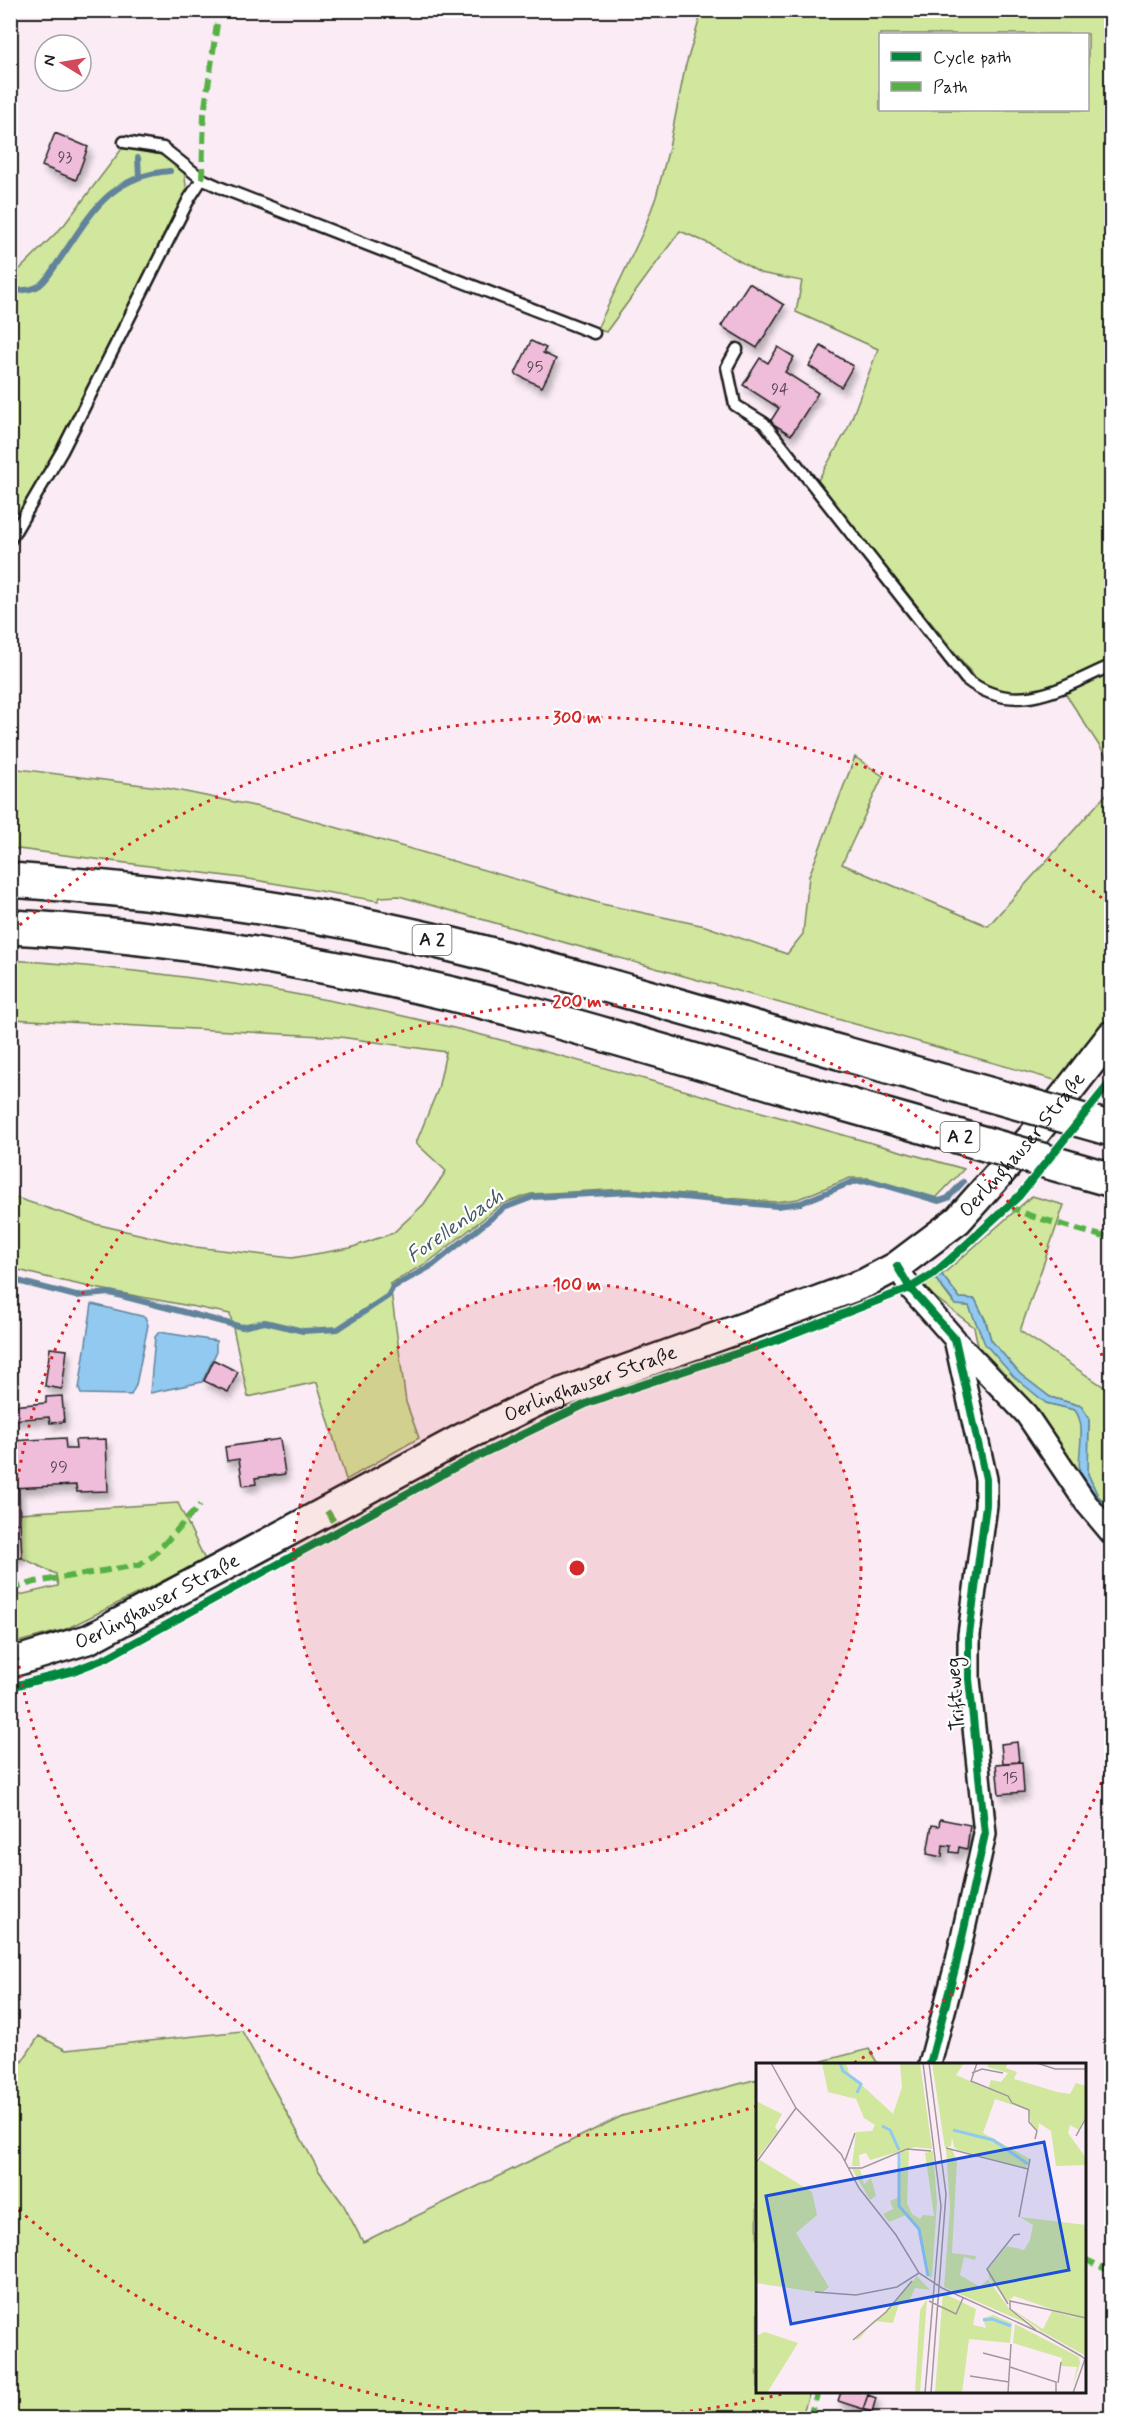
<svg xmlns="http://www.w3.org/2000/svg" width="1122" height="2429" font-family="Mynerve,sans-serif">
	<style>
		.green { fill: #d1e79d; stroke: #76825c; stroke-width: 1.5; fill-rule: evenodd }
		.water { fill: #91c9f0; stroke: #62849b; stroke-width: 1.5 }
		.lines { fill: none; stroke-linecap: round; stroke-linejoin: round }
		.stream { stroke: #62849b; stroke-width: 6 }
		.building { fill: #efbcda; stroke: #1c1c1c; stroke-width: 1.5; filter: url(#shadow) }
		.service-casing { stroke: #1c1c1c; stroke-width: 15 }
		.minor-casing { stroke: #1c1c1c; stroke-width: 26 }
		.secondary-casing { stroke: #1c1c1c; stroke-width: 33 }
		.motorway-casing { stroke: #1c1c1c; stroke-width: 38 }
		.service { stroke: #fff; stroke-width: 10 }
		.minor { stroke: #fff; stroke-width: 21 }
		.secondary { stroke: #fff; stroke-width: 28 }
		.motorway { stroke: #fff; stroke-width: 33 }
		.motorway-bridge-casing { stroke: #1c1c1c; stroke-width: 38; stroke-linecap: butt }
		.motorway-bridge { stroke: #fff; stroke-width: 33 }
		.quiet { stroke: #55b145; stroke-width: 6; stroke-dasharray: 12 6; stroke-linecap: butt }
		.cycleway-casing { stroke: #fff; stroke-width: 11 }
		.cycleway { stroke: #00873e; stroke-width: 8 }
		.ring { fill: none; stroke: #d62828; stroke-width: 3; stroke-dasharray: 3 6 }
		.labels { text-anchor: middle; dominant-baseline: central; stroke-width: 4.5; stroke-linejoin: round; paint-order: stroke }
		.number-label { font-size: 16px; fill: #51444c }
		.shield { fill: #fff; stroke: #606060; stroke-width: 1.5 }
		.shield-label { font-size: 18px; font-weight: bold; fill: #1c1c1c }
		.street-label { font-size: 20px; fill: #1c1c1c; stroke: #fff }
		.water-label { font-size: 21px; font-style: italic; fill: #455966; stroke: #fff }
		.inset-river { fill: none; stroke: #91c9f0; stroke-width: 3 }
		.inset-road { fill: none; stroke: #a1989e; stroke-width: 1.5 }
		.view { fill: #1d4ed8; fill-opacity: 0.15; stroke: #1d4ed8; stroke-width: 3 }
		.inset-edge { fill: none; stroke: #1c1c1c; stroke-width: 3 }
		.centre { fill: #d62828; stroke: #fff; stroke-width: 3 }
		.ring-label { font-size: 18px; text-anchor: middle; font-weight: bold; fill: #d62828; stroke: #fff; stroke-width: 4.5; stroke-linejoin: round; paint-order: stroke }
	</style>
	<defs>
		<filter id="shadow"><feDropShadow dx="3.5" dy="6" stdDeviation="3" flood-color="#0004"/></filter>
	</defs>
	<rect width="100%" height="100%" fill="#faebf4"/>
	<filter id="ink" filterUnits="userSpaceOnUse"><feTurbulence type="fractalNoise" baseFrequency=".0167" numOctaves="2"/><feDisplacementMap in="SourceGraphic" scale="12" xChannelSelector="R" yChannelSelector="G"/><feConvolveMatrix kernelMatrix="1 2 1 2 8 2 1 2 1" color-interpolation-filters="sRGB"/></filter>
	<g filter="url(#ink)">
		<path class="green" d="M702,11H1111V661L1056,686L1028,692H1000L980,683L817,482L848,428L878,349L796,312L802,281L760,273L710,244L680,231L606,332L597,329L643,232L656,197L669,148L685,68ZM880,34H1088V110H880Z
			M124,146L161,155L184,171L187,193L55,450L11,526V278L64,225Z
			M1111,671V764L1065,693Z
			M855,757L883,776L842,864L988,926L1111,789V1014L1058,1081L399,896L380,897L378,901L249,879L11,848V768L166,788L279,811L602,904L705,926L787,954L803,934L809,876Z
			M10,960C116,967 223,980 327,1000C427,1019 525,1046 623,1073C737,1105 850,1137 964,1169L936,1198L868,1178H850L798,1199L775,1202L628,1189L531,1194L502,1204L430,1261L390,1284L406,1402L419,1438L346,1480L317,1382L248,1397L230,1314C157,1299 82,1288 11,1268V1196L95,1224L195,1247L292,1258L350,1248L393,1233L424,1204L446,1171L416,1143L438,1089L446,1052L340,1037L11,1019Z
			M1032,1196L1064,1205L1020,1331L1107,1389V1465L1111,1472V1508L1098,1496L1088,1474L1089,1418L1081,1406L1050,1397L1020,1374L991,1340L986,1321L975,1299L960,1298L942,1275Z
			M935,1278L955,1305L969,1306L986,1344L1046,1403L1075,1410L1082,1419L1080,1474L1091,1501L980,1355L974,1327L923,1288L924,1284Z
			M178,1503L205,1560L66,1629L11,1644V1597L58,1586L56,1574L22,1558L19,1513Z
			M242,2031L319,2171L343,2204L363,2242L622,2116L757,2079L758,2392H810L801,2418H11V2078L39,2036L66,2050Z
			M869,2049L878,2064H811Z"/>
		<path class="water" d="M942,1275L960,1298L975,1299L985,1320L991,1340L1020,1374L1050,1397L1081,1406L1089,1418L1088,1474L1098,1496L1111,1508V1519C1097,1506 1084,1494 1080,1474C1076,1453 1088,1429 1075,1410L1046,1403L1014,1377L985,1344L969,1306L956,1305L935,1278Z
			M92,1304L145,1317L148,1325L136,1385L131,1395L81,1394L79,1389Z
			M159,1332L216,1341V1353L202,1382L150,1393L155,1337Z"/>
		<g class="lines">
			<path class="stream" d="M138,158L139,177
				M10,294C20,288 31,292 40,285C48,279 54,267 60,259C91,214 109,176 170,171
				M1108,997L1112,993
				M10,1279L76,1296L110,1293L242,1327L265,1322L303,1331L338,1329L388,1296L393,1287L433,1265L504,1208L533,1197L630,1192L777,1206L801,1203L852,1182L871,1181L939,1201L948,1198L963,1182"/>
		</g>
		<path class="building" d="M55,133L88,147L76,180L42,166Z
			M749,283L784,305L757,348L721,326Z
			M531,341L546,348L543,353L556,359L542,387L515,374Z
			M821,346L853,366L841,387L809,366Z
			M778,347L794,357L785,372L818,393L791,435L770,422L779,408L743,385L760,358L768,363Z
			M50,1348L67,1350L62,1389L45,1386Z
			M214,1360L238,1372L228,1392L204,1381Z
			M62,1396L64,1422L50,1423L49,1417L10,1420V1406L46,1403V1397Z
			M65,1438L66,1449H76L75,1440L106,1439L108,1491L77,1492L76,1485L10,1488V1441Z
			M280,1439L285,1474L255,1478L256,1484L243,1486L239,1459L227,1461L225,1447Z
			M10,1488H19L20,1523L10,1524Z
			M20,1523L22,1558L10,1559V1524Z
			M1017,1742L1019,1762L1003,1763L1001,1744Z
			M1022,1762L1024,1792L999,1794L996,1764Z
			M940,1819L970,1825L967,1849L959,1847L958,1853L950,1852L951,1846L943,1845L942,1857L927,1854L932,1825L939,1826Z
			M841,2392H869L863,2409L838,2401Z
			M868,2395L876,2398L872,2412L863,2409Z"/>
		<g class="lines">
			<g class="service-casing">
				<path id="service" d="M124,142L163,148L202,179L224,189L594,333
					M737,349L727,367L735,405L764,423L966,679C1015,718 1062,688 1112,665
					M10,540L62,451L189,199L202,179"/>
			</g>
			<g class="minor-casing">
				<path id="minor" d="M897,1266L910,1288L955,1339L986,1479V1505L969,1635V1679L985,1834L956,1965L930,2064
					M955,1340L1026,1414L1086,1503L1112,1534"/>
			</g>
			<g class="secondary-casing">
				<g id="secondary">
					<path id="s1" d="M10,1663L89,1639L466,1436L538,1401L814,1302L865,1283L897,1266L958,1220L1033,1136L1112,1035"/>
				</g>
			</g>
			<g class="motorway-casing">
				<path id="motorway" d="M10,880C152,890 293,907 432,940C570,973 706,1014 842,1053
					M10,927C181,936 365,969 530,1014C623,1039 716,1067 809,1094"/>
			</g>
			<use href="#service" class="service"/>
			<use href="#minor" class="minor"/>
			<use href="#secondary" class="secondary"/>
			<use href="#motorway" class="motorway"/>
			<g class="motorway-bridge-casing">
				<path id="motorway-bridge" d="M842,1053L1112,1129
					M809,1094L1112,1180"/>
			</g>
			<use href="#motorway-bridge" class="motorway-bridge"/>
			<path class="quiet" d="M202,179L204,114L219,10
				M1008,1206L1031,1216L1112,1239
				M327,1511L339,1529
				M10,1590L35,1582L139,1565L153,1556L200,1505
				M1084,2259L1112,2272
				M809,2418L818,2392"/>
			<g class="cycleway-casing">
				<path id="cycleway" d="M897,1266L910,1288L955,1339L986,1479V1505L969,1635V1679L985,1834L956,1965L930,2064
					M10,1687L73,1671L106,1658L463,1463L590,1402L771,1342L910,1288L933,1274L957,1253L1019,1196L1112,1080"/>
			</g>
			<use href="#cycleway" class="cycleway"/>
		</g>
	</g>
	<circle cx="577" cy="1568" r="284" fill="#d62828" fill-opacity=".12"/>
	<g class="ring">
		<circle cx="577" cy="1568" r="284"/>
		<path d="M1111 1757A567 567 0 0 1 852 2064M757 2106A567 567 0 0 1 11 1593M11 1543A567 567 0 0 1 1111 1379"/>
		<path d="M790 2392A851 851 0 0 1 607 2418M547 2418A851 851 0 0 1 13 2205M13 931A851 851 0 0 1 1107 902"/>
	</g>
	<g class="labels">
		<g class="number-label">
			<text x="65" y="157">93</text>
			<text x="535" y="367">95</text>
			<text x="780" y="389">94</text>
			<text x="59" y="1467">99</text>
			<text x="1010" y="1778">15</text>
		</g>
		<g class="shield">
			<rect x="412.5" y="925" width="39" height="30" rx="4.5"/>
			<rect x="940.5" y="1122" width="39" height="30" rx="4.5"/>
		</g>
		<g class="shield-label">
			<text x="432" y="940">A 2</text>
			<text x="960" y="1137">A 2</text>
		</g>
		<g class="street-label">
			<text stroke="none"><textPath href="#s1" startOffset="1150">Oerlinghauser Straße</textPath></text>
			<text stroke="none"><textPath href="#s1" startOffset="646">Oerlinghauser Straße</textPath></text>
			<text stroke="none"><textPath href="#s1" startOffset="160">Oerlinghauser Straße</textPath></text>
			<text transform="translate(956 1694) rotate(-94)">Triftweg</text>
		</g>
		<g class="water-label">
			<text transform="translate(455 1226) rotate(-35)">Forellenbach</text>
		</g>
	</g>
	<g transform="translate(756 2063)">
		<rect width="330" height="330" fill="#faebf4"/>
		<path d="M66,0H90L93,10L137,51L146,24L144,0H164L176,86L159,84L114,97L110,90L103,92L104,103H96L100,69L116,68L119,62L108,55L100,36L72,29ZM176,0H208L200,12L232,26L235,17L245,19L252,10L232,4V0H251L250,5L261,9L258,16L301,29L314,31L320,20L330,23V53L323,67L314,62L312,70L330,95V102L300,103L295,68L283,60L282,68L275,61L273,47L239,36L227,70L274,96L270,105L202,87L198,84L196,74L195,83L189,85ZM0,38L26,51L19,64L22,68L0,97ZM190,86H196L201,98L196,190L220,193L219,197L208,194L204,212L224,224L232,216L254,247L277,263L188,224L194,144ZM153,87L151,140L156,151L164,156L167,152L178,153L169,90L177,88L181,139L176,215L172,213L162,163L150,152L133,159L127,151L137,146L134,138L143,134L145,89ZM4,97L56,129L61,152L40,170L73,224L66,230L0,220V102ZM96,106H104L108,121L115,115L120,133L114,137ZM264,154L330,162V293L285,268L254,245L287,266L296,248L324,256L258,233L251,239L233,215L232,206L251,183L268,187L274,177L277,162ZM161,213L174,227L159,225L154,236L143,241L137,260L118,258L103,276L99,277L117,258L129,250ZM187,230L220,246L217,262L230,265L227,255L237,252L256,260L254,280L213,276L206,330H179ZM171,236L164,330H159L164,247ZM259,261L323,294L324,300L317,323L321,304L305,303L306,295L257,280ZM9,269L42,280L11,330H0V273Z" fill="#d1e79d"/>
		<path class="inset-river" d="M84,0L87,8L105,21L101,30M126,63L134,67L143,87M197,67L237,77L272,101M143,90V143L163,166L172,213M227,257L236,256L255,263"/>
		<path class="inset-road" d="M15,0L40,45L85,91L103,125L140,172L163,210L186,225L285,270L325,293L329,296L317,330M167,0L185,143L169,330M173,0L190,131L175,330M221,0L215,18L252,33L256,40L273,47V59L281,68L279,76M281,0L299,6H330M216,10L226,6L247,10M320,73L330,55M190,85L272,106M89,98L99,70M0,100L40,45M93,105H106L151,86L175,88M263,154L274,96M59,229L100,232L141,224L163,210M173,238L200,251L207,235M252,241L231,206L258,172L264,171M280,267L254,246V238L330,255M97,277L130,249L156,218M227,290L254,297M254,304L300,319V330M214,313L253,319M302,320L305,299M252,330L255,281"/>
		<path class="view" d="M288,79L313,207L35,261L10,133Z"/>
		<rect width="330" height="330" class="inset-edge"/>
	</g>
	<circle cx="577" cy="1568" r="9" class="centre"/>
	<g class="ring-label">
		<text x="577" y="723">300 m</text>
		<text x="577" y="1007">200 m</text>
		<text x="577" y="1290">100 m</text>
	</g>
	<rect width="1122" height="2429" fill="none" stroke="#fff" stroke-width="36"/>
	<rect x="18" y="18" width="1086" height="2393" fill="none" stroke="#1c1c1c" stroke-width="2" filter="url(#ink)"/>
	<rect x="879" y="33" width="210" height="78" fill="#ffffff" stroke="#a4a4a4" stroke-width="1.5"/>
	<rect x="891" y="52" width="30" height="9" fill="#00873e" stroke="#a4a4a4" stroke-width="1.5"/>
	<text x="933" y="63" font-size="18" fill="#1c1c1c">Cycle path</text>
	<rect x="891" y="82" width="30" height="9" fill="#55b145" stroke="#a4a4a4" stroke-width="1.5"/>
	<text x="933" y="93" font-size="18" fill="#1c1c1c">Path</text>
	<g transform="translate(63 63) rotate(281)"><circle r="28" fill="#ffffff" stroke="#a4a4a4" stroke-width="1.5"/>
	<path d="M0-4.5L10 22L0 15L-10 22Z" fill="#d1495b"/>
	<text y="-9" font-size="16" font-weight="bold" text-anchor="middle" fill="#1c1c1c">N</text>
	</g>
</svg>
